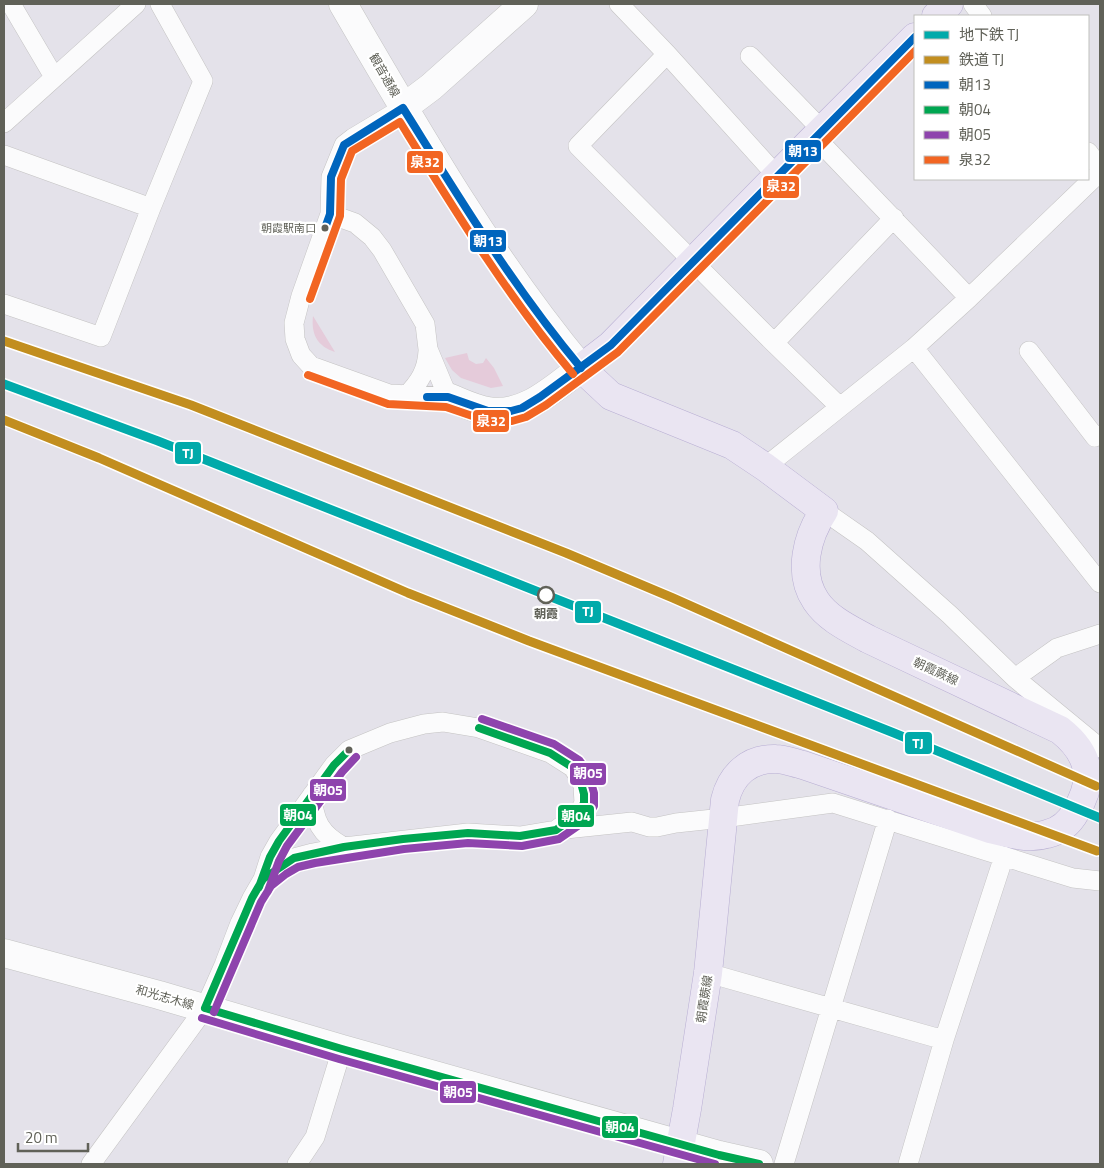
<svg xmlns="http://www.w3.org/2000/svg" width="1104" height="1168" font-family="'Titillium Web','Noto Sans JP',sans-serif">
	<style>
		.green { fill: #e5cbda }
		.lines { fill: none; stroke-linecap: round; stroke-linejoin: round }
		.street-casing { stroke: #c4c3c3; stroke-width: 20 }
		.secondary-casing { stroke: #c3c3c3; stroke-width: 29 }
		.primary-casing { stroke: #b8aed3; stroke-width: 29 }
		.street { stroke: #fbfbfc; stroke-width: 19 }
		.secondary { stroke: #fbfbfc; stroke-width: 28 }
		.primary { stroke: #eae5f2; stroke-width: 28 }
		.bus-1-casing { stroke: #fff; stroke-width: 11 }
		.bus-2-casing { stroke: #fff; stroke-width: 11 }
		.bus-3-casing { stroke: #fff; stroke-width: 11 }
		.bus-4-casing { stroke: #fff; stroke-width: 11 }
		.bus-1 { stroke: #0065bd; stroke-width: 8 }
		.bus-2 { stroke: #00a651; stroke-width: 8 }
		.bus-3 { stroke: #8e44ad; stroke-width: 8 }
		.bus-4 { stroke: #f26522; stroke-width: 8 }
		.rail-1-casing { stroke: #fff; stroke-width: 12 }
		.rail-1 { stroke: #c28e1f; stroke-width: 9 }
		.metro-1-casing { stroke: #fff; stroke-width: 12 }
		.metro-1 { stroke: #01aaaa; stroke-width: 9 }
		.bus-dot { fill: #606158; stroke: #fff; stroke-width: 2 }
		.stop-dot { fill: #fff; stroke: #606158; stroke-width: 2.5 }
		.labels { text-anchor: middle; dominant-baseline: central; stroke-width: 4.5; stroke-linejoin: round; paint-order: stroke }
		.bus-label { font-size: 11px; fill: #606158; stroke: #fff; text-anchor: end }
		.street-label { font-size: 12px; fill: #606158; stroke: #fff }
		.stop-label { font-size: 12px; font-weight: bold; fill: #606158; stroke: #fff }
		.line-badge { stroke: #fff; stroke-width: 2 }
		.badge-label { font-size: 14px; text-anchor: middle; font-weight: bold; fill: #fff }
	</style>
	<rect width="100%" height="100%" fill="#e4e2ea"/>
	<path class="green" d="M313,316L335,352C317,346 311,334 313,316Z
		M467,353L469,360L476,364L483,363L486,358L494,368L503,386L491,388L461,378L452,370L445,358Z"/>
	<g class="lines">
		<g class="street-casing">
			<path id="street" d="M11,4L54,77
				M619,4L667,54L777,176
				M973,4L982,16
				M667,54L578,146L774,343L840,407
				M750,56L822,130
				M4,123L136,4
				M815,137L969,298
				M1088,152L1100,168
				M4,155L151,208
				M330,214L355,223L372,237L382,250L425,324L428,349L448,397L389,394L311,366L301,355L295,339L294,323L301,296L330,214L331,177L344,145L353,138L403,108
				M4,304L101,337L151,208L203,81L160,4
				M774,343L894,218
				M914,348L1100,583
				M1029,351L1095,437L1100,435
				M406,396C420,382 427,370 428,351
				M765,467L914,348L969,298L1100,172
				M824,511L867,541L950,615L1015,678L1100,748
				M1015,678L1057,648L1100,634
				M312,795C314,821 320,834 344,847
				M556,830L632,822L649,827H657L676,823L723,818L833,803L1073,878L1100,881
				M708,973L944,1040
				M91,1164L205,1008L224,965L240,923L252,898L263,879L270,857L279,841L334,765L349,750L390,733L424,724L443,722L479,728L550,753L572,767L579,776L583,786L584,803L578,814L556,830L520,836L468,833L344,847L313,853L294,858L280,866L263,879
				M297,1164L315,1137L342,1049
				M784,1164L888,819
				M908,1164L944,1040L1004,856"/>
		</g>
		<g class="secondary-casing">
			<path id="secondary" d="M343,4C416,129 488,256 581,368C554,388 525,417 488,411C474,409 461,402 448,397
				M403,108L431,87L524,4
				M4,953L159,995L342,1049L719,1155L759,1164"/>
		</g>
		<g class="primary-casing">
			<path id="primary" d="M936,16L949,4
				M677,1164L687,1109L708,973L725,800C731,775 749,758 776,759C784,759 794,763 803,765L990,829C1008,833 1028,840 1047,834C1060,831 1070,822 1076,811C1096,779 1089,753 1060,730L868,639C850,629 828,619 816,601C797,573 807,536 824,511L765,467L732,445L611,396L581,368L611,345L815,137L915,37"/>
		</g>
		<use href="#street" class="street"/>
		<use href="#secondary" class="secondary"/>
		<use href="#primary" class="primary"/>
		<g class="bus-1-casing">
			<path id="bus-1" d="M403,108C459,197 513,287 581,368
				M325,228L330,214L331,177L344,145L403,108
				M427,397H448L488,411H511L522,408L540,397L611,345L915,37"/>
		</g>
		<g class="bus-2-casing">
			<path id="bus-2" d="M259,887L270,857L279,841L334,765L349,750
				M205,1008L252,898L263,879L294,858L344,847L403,839L468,833L520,836L556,830L578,814L584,803V794L579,776L572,767L550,753L479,728
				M205,1008L342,1049L719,1155L759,1164"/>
		</g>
		<g class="bus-3-casing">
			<path id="bus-3" d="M268,891L279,861L287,846L342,772L356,757
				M214,1012L261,902L271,886L286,874L298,867L315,863L404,849L468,843L522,846L559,839L585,821L594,806V793L588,772L579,760L554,744L482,719
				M202,1018L339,1059L715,1164"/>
		</g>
		<g class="bus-4-casing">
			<path id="bus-4" d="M310,299L340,216L341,179L352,151L400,122C454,209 507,296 573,374
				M308,375L388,404L446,407L487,421H512L526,417L546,405L618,352L915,51"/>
		</g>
		<use href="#bus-1" class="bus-1"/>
		<use href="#bus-2" class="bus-2"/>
		<use href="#bus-3" class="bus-3"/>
		<use href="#bus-4" class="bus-4"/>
		<g class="rail-1-casing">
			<path id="rail-1" d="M4,341L191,405L566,553L673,598L1096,786
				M4,420L99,458L408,593L529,641L1097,851"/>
		</g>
		<use href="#rail-1" class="rail-1"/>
		<g class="metro-1-casing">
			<path id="metro-1" d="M4,384L158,441L894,733L1100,818"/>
		</g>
		<use href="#metro-1" class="metro-1"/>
	</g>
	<g class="bus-dot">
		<circle cx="325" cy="228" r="4.5"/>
		<circle cx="349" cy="750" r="4.5"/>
	</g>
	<circle class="stop-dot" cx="546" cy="595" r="8"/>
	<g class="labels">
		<g class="bus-label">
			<text x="316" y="228">朝霞駅南口</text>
		</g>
		<g class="street-label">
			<text transform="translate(385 75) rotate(60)">観音通線</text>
			<text transform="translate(936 671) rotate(25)">朝霞蕨線</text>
			<text transform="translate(165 997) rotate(16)">和光志木線</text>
			<text transform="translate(704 999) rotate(-81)">朝霞蕨線</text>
		</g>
		<g class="stop-label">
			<text x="546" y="613">朝霞</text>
		</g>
	</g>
	<g class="line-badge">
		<rect x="784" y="139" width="38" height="24" rx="5" fill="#0065bd"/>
		<rect x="406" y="150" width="38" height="24" rx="5" fill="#f26522"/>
		<rect x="762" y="175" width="38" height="24" rx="5" fill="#f26522"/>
		<rect x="469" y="229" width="38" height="24" rx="5" fill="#0065bd"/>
		<rect x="472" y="409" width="38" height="24" rx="5" fill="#f26522"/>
		<rect x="174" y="441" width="28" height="24" rx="5" fill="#01aaaa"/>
		<rect x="574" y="600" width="28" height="24" rx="5" fill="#01aaaa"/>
		<rect x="904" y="731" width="29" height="24" rx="5" fill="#01aaaa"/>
		<rect x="569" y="762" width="38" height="24" rx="5" fill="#8e44ad"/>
		<rect x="309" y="778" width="38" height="24" rx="5" fill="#8e44ad"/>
		<rect x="279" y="803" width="38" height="24" rx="5" fill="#00a651"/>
		<rect x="557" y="804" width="38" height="24" rx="5" fill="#00a651"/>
		<rect x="439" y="1080" width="38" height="24" rx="5" fill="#8e44ad"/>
		<rect x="601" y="1115" width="38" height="24" rx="5" fill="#00a651"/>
	</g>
	<g class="badge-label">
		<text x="803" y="156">朝13</text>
		<text x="425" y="167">泉32</text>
		<text x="781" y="191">泉32</text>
		<text x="488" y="246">朝13</text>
		<text x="491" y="426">泉32</text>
		<text x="188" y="458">TJ</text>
		<text x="588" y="616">TJ</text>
		<text x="918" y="748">TJ</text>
		<text x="588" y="778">朝05</text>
		<text x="328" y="795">朝05</text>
		<text x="298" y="820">朝04</text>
		<text x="576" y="821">朝04</text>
		<text x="458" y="1097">朝05</text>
		<text x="620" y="1132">朝04</text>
	</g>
	<rect width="1104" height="1168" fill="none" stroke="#606158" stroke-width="10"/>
	<rect x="914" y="15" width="175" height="165" fill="#ffffff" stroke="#bfc0bc"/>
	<rect x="924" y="31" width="25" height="8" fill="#01aaaa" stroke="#bfc0bc"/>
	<text x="959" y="40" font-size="15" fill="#606158">地下鉄 TJ</text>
	<rect x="924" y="56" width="25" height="8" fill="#c28e1f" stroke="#bfc0bc"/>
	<text x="959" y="65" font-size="15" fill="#606158">鉄道 TJ</text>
	<rect x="924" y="81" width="25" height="8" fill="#0065bd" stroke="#bfc0bc"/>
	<text x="959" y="90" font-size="15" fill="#606158">朝13</text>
	<rect x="924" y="106" width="25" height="8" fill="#00a651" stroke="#bfc0bc"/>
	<text x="959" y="115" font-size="15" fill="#606158">朝04</text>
	<rect x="924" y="131" width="25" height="8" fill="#8e44ad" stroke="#bfc0bc"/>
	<text x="959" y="140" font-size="15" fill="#606158">朝05</text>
	<rect x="924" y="156" width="25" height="8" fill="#f26522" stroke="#bfc0bc"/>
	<text x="959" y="165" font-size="15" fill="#606158">泉32</text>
	<path d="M18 1143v8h70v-8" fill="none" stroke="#606158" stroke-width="2.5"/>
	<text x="25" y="1143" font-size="15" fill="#606158" stroke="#ffffff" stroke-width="4" paint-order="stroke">20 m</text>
</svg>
